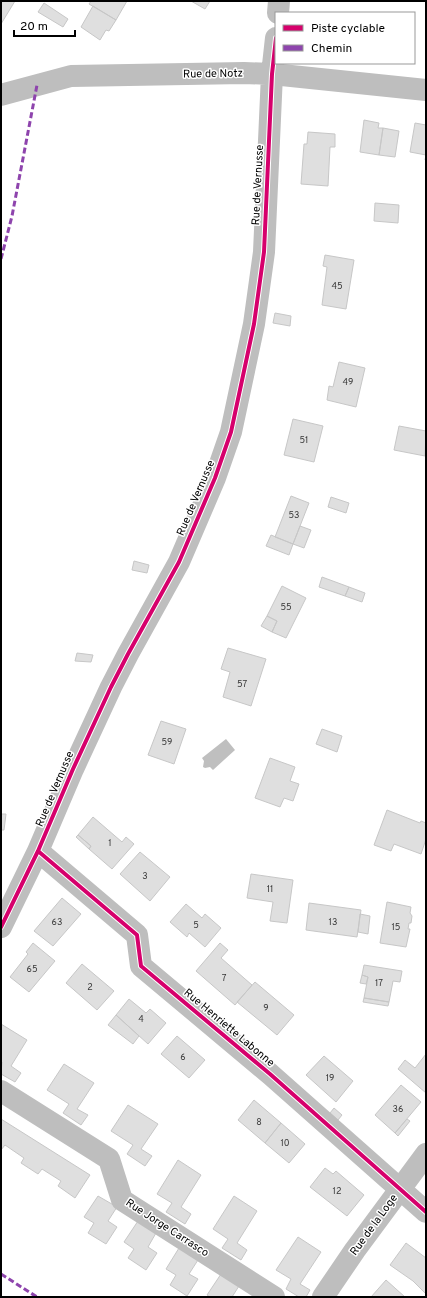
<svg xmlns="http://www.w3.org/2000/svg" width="427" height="1298" font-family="Overpass,sans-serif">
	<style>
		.water { fill: #bfbfbf }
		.building { fill: #dfdfdf; stroke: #c7c7c7 }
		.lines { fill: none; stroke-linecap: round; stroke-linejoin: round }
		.minor { stroke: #bebebe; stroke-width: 22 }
		.quiet { stroke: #8e44ad; stroke-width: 3; stroke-dasharray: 6 3; stroke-linecap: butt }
		.cycleway-casing { stroke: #fff; stroke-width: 6 }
		.cycleway { stroke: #d6006c; stroke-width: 4 }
		.labels { text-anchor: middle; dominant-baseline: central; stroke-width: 3; stroke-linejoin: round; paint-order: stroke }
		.number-label { font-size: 9px; fill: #383838 }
		.street-label { font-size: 11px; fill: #000; stroke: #fff }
	</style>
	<rect width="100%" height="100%" fill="#fff"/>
	<path class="water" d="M226,739L235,750L213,770L210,767L205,768L203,767L204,761L202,758Z"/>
	<path class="building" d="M1,1H15L1,24Z
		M91,1H127L116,20L89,4Z
		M191,1H210L205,9Z
		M44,3L68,19L63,27L38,12Z
		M93,6L116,20L109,31L106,30L100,40L81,27Z
		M364,120L379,123L378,128H383L379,155L360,152Z
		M415,123L426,125V161L425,160L426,155L410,152Z
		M383,128L399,131L395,157L379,155Z
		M308,132L335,134V147H330L328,186L301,184L304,144H307Z
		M375,203L399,205L398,223L374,221Z
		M325,255L354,260L346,309L322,305L327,267L323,266Z
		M275,313L291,316L290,326L273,323Z
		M339,362L365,368L356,407L327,400L329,386L333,387Z
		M293,419L323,426L314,462L284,455Z
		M399,426L426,431L425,456L394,450Z
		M291,496L309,503L293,544L275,537Z
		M331,497L349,503L346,513L328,507Z
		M300,526L311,530L304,548L293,544Z
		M271,535L293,544L289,555L266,546Z
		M134,561L149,565L147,573L132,570Z
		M322,577L349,587L345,596L319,587Z
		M282,586L306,598L286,638L272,632L277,621L267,616Z
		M349,587L365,593L362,602L345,596Z
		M267,616L277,621L272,632L261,626Z
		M228,648L266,659L251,706L223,697L230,672L221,669Z
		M77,653L93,655L91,662L75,661Z
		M161,721L186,729L174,764L148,755Z
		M322,729L342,736L337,752L316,744Z
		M270,758L295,767L290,781L299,784L293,801L284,798L280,807L255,798Z
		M387,810L420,823L421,821L426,823V839L421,854L394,844L391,851L374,845Z
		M1,814H6L4,830H1Z
		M93,817L122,842L126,837L134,844L112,869L89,849L91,846L78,835Z
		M78,835L91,846L89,849L76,837Z
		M140,852L170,877L150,901L120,874Z
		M251,874L293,880L287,923L270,921L273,902L247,898Z
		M62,898L81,914L53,946L34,931Z
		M387,902L411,907L410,913L412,916L411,923H409L408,929H410L406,947L380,943Z
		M309,903L361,910L357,937L306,930Z
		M186,904L202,918L205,914L221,928L205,947L189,933L187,937L170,922Z
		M360,914L370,916L368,934L358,932Z
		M33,943L55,961L29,992L10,977L28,954L26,952Z
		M220,943L228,950L221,958L252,985L235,1005L196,971Z
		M82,964L114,991L97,1010L66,983Z
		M364,965L402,971L400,982L393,981L389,1002L364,998L368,977L362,975Z
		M362,975L368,977L366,984L360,983Z
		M255,982L294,1015L277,1035L237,1002Z
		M364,998L389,1002L388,1006L363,1002Z
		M129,999L146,1013L150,1009L166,1023L148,1044L116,1015Z
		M116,1015L139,1036L133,1044L108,1025Z
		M1,1024L27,1040L11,1066L21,1073L15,1082L1,1074L2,1062L1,1061Z
		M177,1036L205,1060L189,1078L161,1054Z
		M426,1054V1093L398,1069L405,1060L415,1068Z
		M324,1056L353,1081L336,1102L306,1075Z
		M64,1064L94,1083L77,1109L88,1115L81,1125L63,1113L69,1104L47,1090Z
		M401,1085L421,1102L395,1133L375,1115Z
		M254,1100L281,1123L265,1143L238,1120Z
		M128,1105L158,1124L141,1149L152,1156L145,1166L127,1154L133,1145L111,1131Z
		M334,1108L342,1115L338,1120L330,1113Z
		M1,1119L90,1175L75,1198L58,1186L61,1181L42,1169L38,1174L21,1163L24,1158L5,1145L1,1150Z
		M407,1119L410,1121L398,1136L395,1133Z
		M281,1123L305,1144L289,1163L265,1143Z
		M178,1160L201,1175L181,1207L191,1214L185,1224L166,1212L172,1203L157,1194Z
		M325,1168L333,1174L336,1171L364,1195L347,1216L310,1187Z
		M98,1196L117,1207L108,1221L117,1227L106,1244L88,1233L94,1223L84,1217Z
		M234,1196L257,1211L237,1243L247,1250L241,1260L222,1248L228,1239L213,1229Z
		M138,1221L156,1233L148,1247L157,1253L146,1270L128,1258L134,1249L124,1242Z
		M298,1237L321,1252L300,1284L310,1290L306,1297H299L286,1289L291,1279L276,1270Z
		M406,1243L426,1258V1294L413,1281L390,1265Z
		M179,1248L198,1260L189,1274L198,1279L187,1296L170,1285L176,1275L166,1269Z
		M221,1274L239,1286L232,1297H210L207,1295Z
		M386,1280L405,1297H371Z"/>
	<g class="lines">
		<path class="minor" d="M278,13L279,1
			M1,95L71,76L244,73L272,74L426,90
			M38,851L137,935L141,966L270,1074L426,1212
			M1,927L38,851L73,769L111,687L128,654L179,562L215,478L231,432L254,324L264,252L272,74L276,38
			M1,1091L109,1159L122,1200L274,1297
			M323,1297L355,1250L426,1154"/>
		<path class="quiet" d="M1,259L12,216L37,85
			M1,1274L37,1297"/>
		<g class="cycleway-casing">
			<path id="cycleway" d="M38,851L137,935L141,966L270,1074L426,1212
				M1,927L38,851L73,769L111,687L128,654L179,562L215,478L231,432L254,324L264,252L272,74L276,38"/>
		</g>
		<use href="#cycleway" class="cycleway"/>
	</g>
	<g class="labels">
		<g class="number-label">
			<text x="337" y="286">45</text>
			<text x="348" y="382">49</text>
			<text x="304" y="440">51</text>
			<text x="294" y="515">53</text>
			<text x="286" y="607">55</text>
			<text x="242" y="684">57</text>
			<text x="167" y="742">59</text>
			<text x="110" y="843">1</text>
			<text x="145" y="876">3</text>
			<text x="270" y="889">11</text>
			<text x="57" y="922">63</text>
			<text x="333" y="922">13</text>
			<text x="196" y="925">5</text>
			<text x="396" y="927">15</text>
			<text x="32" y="969">65</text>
			<text x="224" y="978">7</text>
			<text x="379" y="983">17</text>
			<text x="90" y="987">2</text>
			<text x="266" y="1008">9</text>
			<text x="141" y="1019">4</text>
			<text x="183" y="1057">6</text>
			<text x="330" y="1078">19</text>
			<text x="398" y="1109">36</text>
			<text x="259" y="1122">8</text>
			<text x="285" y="1143">10</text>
			<text x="337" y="1191">12</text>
		</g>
		<g class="street-label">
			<text transform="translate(213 74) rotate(-1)">Rue de Notz</text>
			<text transform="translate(258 185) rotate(-87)">Rue de Vernusse</text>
			<text transform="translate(196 498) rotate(-67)">Rue de Vernusse</text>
			<text transform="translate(55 789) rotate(-67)">Rue de Vernusse</text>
			<text transform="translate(229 1028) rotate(40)">Rue Henriette Labonne</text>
			<text transform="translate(374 1225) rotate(-54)">Rue de la Loge</text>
			<text transform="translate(167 1228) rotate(33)">Rue Jorge Carrasco</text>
		</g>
	</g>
	<rect width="427" height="1298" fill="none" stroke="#000000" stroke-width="4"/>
	<rect x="275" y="12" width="140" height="52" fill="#ffffff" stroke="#999999"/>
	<rect x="283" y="25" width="20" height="6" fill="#d6006c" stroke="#999999"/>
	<text x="311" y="32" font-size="12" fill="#000000">Piste cyclable</text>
	<rect x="283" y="45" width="20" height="6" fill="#8e44ad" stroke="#999999"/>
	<text x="311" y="52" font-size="12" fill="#000000">Chemin</text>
	<path d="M14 30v6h61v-6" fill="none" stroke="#000000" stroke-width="2"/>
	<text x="20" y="30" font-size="12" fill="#000000" stroke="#ffffff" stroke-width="3" paint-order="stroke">20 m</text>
</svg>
